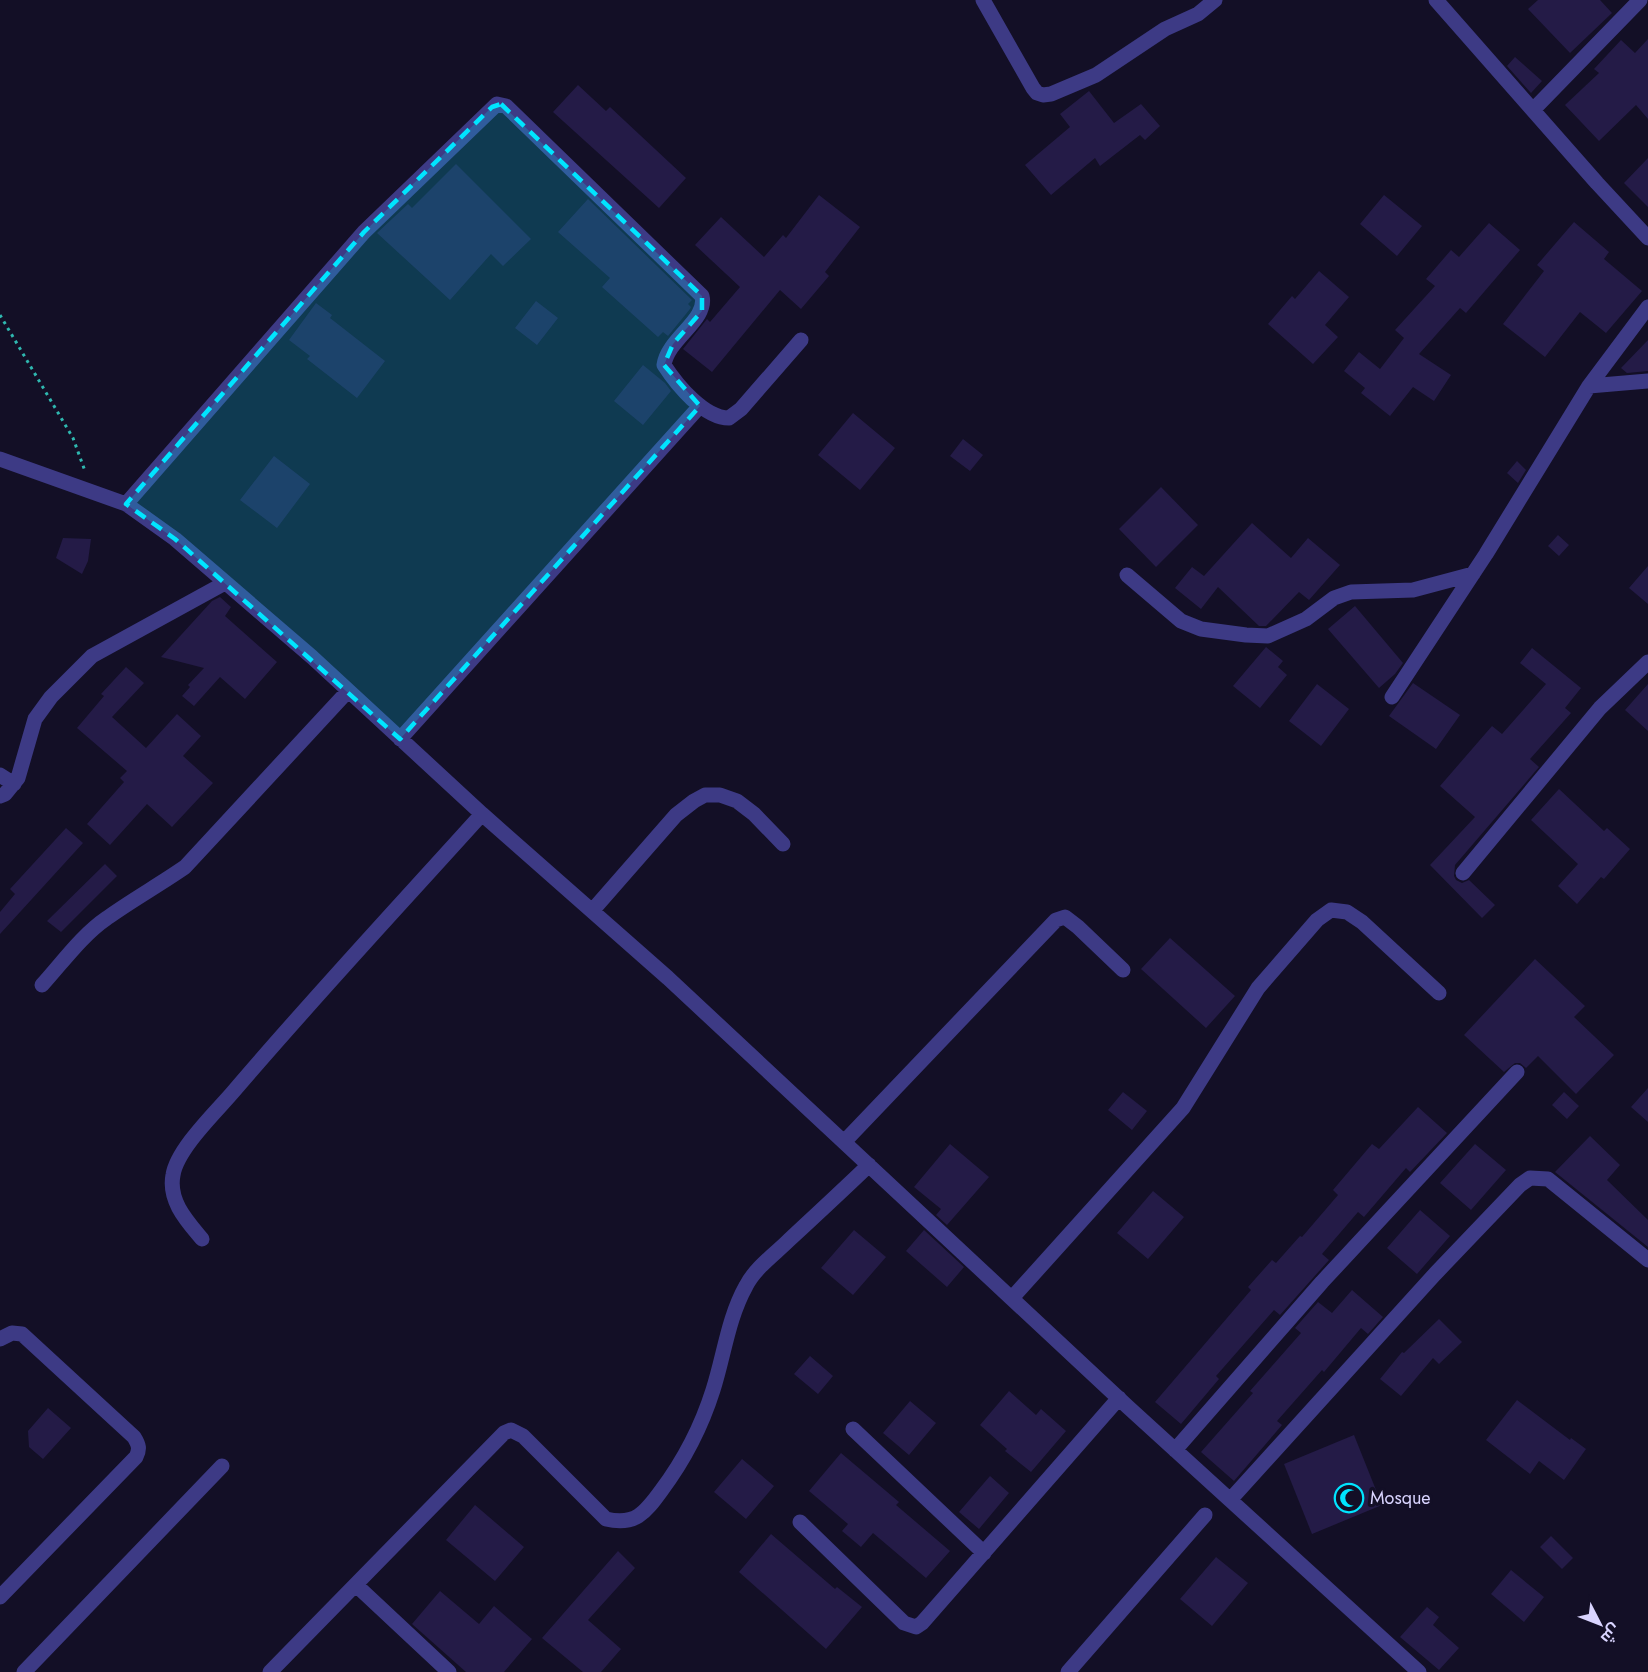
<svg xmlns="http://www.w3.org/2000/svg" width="1648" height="1672" font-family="Jost,Cairo,sans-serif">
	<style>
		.building { fill: #241b47 }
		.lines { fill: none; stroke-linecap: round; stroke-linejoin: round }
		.path { stroke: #2fb8b0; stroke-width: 3; stroke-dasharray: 3 4.5; stroke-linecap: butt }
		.street { stroke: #3d3a85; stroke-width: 15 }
		.marked { fill: #00e5ff; fill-opacity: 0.2; stroke: #00e5ff; stroke-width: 4.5; stroke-dasharray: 12 8; stroke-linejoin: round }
		.labels { text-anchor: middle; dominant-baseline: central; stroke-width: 6; stroke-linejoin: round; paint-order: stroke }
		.poi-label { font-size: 18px; fill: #d9d4ff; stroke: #130f26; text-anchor: start }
	</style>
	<rect width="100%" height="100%" fill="#130f26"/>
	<path class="building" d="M1538,0H1600L1612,13L1570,53L1528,9Z
		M1648,39V119L1636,105L1599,141L1565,105L1599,73L1594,69L1621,40L1635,53Z
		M1515,57L1542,81L1531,93L1507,66Z
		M578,85L606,111L610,107L686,178L659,208L553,112Z
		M1089,91L1114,123L1141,104L1160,126L1145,140L1140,135L1100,166L1095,158L1051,195L1025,165L1070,127L1060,114Z
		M1648,158V207L1624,183Z
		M456,164L531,239L503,266L491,254L450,300L377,233L408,204L412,208Z
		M819,195L860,227L825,272L829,276L801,309L780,290L712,372L683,349L707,319L710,322L740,287L695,245L721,217L764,257L783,235L786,238Z
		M1384,195L1422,226L1397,256L1360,224Z
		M588,199L692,300L688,304L691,307L690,309L668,336L663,332L658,337L602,287L610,278L558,232Z
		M1574,222L1609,252L1604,259L1642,291L1606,333L1580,312L1545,357L1503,324L1544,271L1537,265Z
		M1489,223L1520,250L1466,313L1460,308L1419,354L1451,375L1434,401L1413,387L1390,416L1361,393L1365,388L1344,371L1359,352L1380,369L1404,338L1395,330L1435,286L1426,279L1451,250L1459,257Z
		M1319,271L1349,297L1325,325L1338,337L1313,364L1268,324L1292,296L1295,299Z
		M536,301L558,318L537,345L515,328Z
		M316,303L332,315L330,318L385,361L357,398L307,359L310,356L289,340Z
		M1648,340V371L1627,373L1621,368Z
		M643,365L665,383L671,391L643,425L614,401Z
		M853,413L895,448L860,490L818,455Z
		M963,439L983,455L970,471L950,456Z
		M274,456L310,484L277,528L240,500Z
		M1517,461L1526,470L1518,483L1507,473Z
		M1161,487L1198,525L1156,567L1119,529Z
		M1252,523L1291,558L1308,538L1340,565L1309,600L1299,592L1266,626H1259L1218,587L1201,609L1175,588L1192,567L1204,576Z
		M1558,535L1569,545L1559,556L1548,546Z
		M63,538L91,539L88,561L82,574L56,558Z
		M1648,566V604L1629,588Z
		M220,597L231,607L225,616L277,662L245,699L220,677L194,706L182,696L190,687L188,685L204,668L161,657L212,601Z
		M1355,606L1403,663L1395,674L1379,688L1328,629Z
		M1266,647L1283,661L1278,667L1287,675L1260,708L1233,686Z
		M1532,648L1581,688L1565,708L1571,713L1530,759L1539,767L1455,865L1454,876L1456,880L1462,883L1469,880L1495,905L1482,918L1430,865L1475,817L1440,786L1492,726L1502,734L1546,684L1520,663Z
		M126,667L144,683L112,717L146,748L177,714L201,736L183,756L213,783L172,827L147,804L110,845L87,824L124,782L120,778L127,771L77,728L104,696L101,694Z
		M1413,683L1460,715L1436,749L1389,716Z
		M1317,684L1349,709L1321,746L1289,721Z
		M1648,684V731L1625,710Z
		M1559,789L1604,831L1607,828L1630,849L1604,879L1601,877L1577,904L1558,886L1578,864L1531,820Z
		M66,828L83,843L0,934V912L15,894L10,889Z
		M105,864L117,876L61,932L47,921Z
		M1170,938L1235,996L1206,1028L1141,969Z
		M1535,959L1585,1006L1574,1017L1614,1055L1576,1094L1538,1056L1526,1068L1520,1063H1515L1504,1072L1464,1035Z
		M1648,1088V1122L1631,1107Z
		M1123,1092L1147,1111L1132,1130L1108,1110Z
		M1564,1092L1579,1106L1567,1119L1552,1105Z
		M1418,1107L1447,1133L1410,1172L1406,1168L1364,1217L1358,1212L1322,1254L1329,1260L1280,1315L1274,1310L1216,1376L1219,1379L1181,1424L1155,1402L1251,1290L1248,1287L1272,1260L1276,1263L1300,1236L1302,1237L1338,1195L1333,1190L1372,1144L1379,1149Z
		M1590,1136L1620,1165L1607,1180L1648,1220V1247L1555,1172Z
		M950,1144L989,1177L947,1225L936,1215L941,1209L914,1187Z
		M1475,1144L1506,1170L1471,1210L1440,1183Z
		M1153,1191L1184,1217L1148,1259L1117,1233Z
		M1420,1210L1450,1236L1417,1274L1387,1248Z
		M854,1230L886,1257L853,1295L821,1268Z
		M924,1230L964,1267L947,1287L906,1251Z
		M1352,1290L1383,1317L1368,1334L1361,1328L1324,1372L1322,1370L1277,1421L1282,1425L1234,1481L1201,1452L1253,1393L1250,1391L1301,1333L1295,1328L1318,1302L1332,1313Z
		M1439,1319L1462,1342L1439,1364L1433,1358L1401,1396L1380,1379L1402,1352L1404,1353Z
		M810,1356L833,1376L818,1394L794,1374Z
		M1009,1391L1036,1415L1041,1409L1066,1431L1031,1472L1005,1451L1007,1449L980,1425Z
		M1517,1400L1570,1440L1571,1438L1586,1449L1564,1480L1539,1461L1530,1474L1486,1440Z
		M910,1401L936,1423L909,1455L883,1433Z
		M48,1408L71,1428L43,1459L29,1447L28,1431Z
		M1354,1435L1382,1505L1312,1534L1284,1464Z
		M841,1453L899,1502L896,1505L950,1551L926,1578L873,1533L861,1547L842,1531L848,1524L809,1491Z
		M742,1459L774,1486L746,1519L714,1492Z
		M990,1476L1009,1493L979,1529L959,1512Z
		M475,1505L524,1547L495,1581L446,1540Z
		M771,1534L835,1589L837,1587L862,1607L826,1649L739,1572Z
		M1551,1536L1573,1558L1562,1569L1540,1547Z
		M618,1551L635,1568L588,1620L621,1649L601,1672H583L542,1638Z
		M1216,1557L1248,1583L1212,1626L1180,1599Z
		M1511,1570L1544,1597L1524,1622L1491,1594Z
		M440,1591L479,1624L494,1606L532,1639L504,1672H466L412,1624Z
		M1427,1607L1439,1617L1433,1625L1459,1648L1439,1670L1400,1637Z"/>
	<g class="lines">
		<path class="path" d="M0,315L73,438L85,471"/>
		<path class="street" d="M983,0L1033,88L1037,93L1043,95L1051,94L1096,75L1165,29L1198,14L1215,0
			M1436,0L1597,183L1648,238
			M1533,110L1640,0
			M1589,386L1648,381
			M0,459L126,504L175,539L312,657L482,814L668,978L1128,1407L1419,1672
			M126,504L364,232L497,104L506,106L702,296C708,320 668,338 664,365C677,385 704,418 729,418L741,409L801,340
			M1127,575L1181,621L1201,629L1246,635L1268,636L1306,619L1334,598L1351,592L1413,590L1473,574
			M1392,697L1486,554L1589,386L1648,307
			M400,739L700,406
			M0,775L14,784
			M0,796L5,794L18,778L35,719L51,697L92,656L225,583
			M1463,873L1600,708L1648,662
			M592,911L676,815L694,801L705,795H720L737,801L754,814L783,844
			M42,985C62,963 82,935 107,918C132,900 159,885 185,867L348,691
			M844,1142L1056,920L1065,917L1078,927L1123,970
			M202,1239C187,1221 168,1201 173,1175C177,1149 216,1112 233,1092C314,997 399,906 482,814
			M1012,1298L1183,1108L1258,988L1317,920L1331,910L1347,912L1362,922L1439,993
			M0,1339L12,1333L22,1334L134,1437C139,1445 140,1449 136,1457L0,1597
			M853,1429L984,1553
			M1175,1450L1322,1282L1517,1072
			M1230,1500L1435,1274L1520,1185L1530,1178L1548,1179L1648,1260
			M800,1522L904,1623L916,1627L922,1623L1119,1398
			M356,1585L449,1672
			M24,1672L222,1466
			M270,1672L504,1433L511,1430L523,1436L606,1519C635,1526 645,1513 661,1491C685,1459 701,1428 713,1390C724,1356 728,1318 746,1286C755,1268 775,1254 789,1240C816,1215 843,1190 869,1165
			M1068,1672L1205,1515"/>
	</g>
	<path class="marked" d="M501,104L702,296V311L673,344L664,365L700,406L400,739L175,539L126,504L364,232L492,107Z"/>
	<defs>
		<g id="mosque-ring" transform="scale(1.5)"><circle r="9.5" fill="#130f26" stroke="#00e5ff" stroke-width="1.5"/><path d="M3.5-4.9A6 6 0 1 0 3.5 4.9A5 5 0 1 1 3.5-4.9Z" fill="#00e5ff"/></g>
	</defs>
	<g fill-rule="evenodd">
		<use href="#mosque-ring" x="1349" y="1498"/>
	</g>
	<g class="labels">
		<g class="poi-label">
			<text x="1370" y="1498">Mosque</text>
		</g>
	</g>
	<g transform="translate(1600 1624) rotate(132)" stroke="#130f26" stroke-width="4.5" paint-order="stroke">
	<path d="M0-4.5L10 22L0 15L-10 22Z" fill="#d9d4ff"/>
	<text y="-9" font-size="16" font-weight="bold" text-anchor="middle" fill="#d9d4ff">ش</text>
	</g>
</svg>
